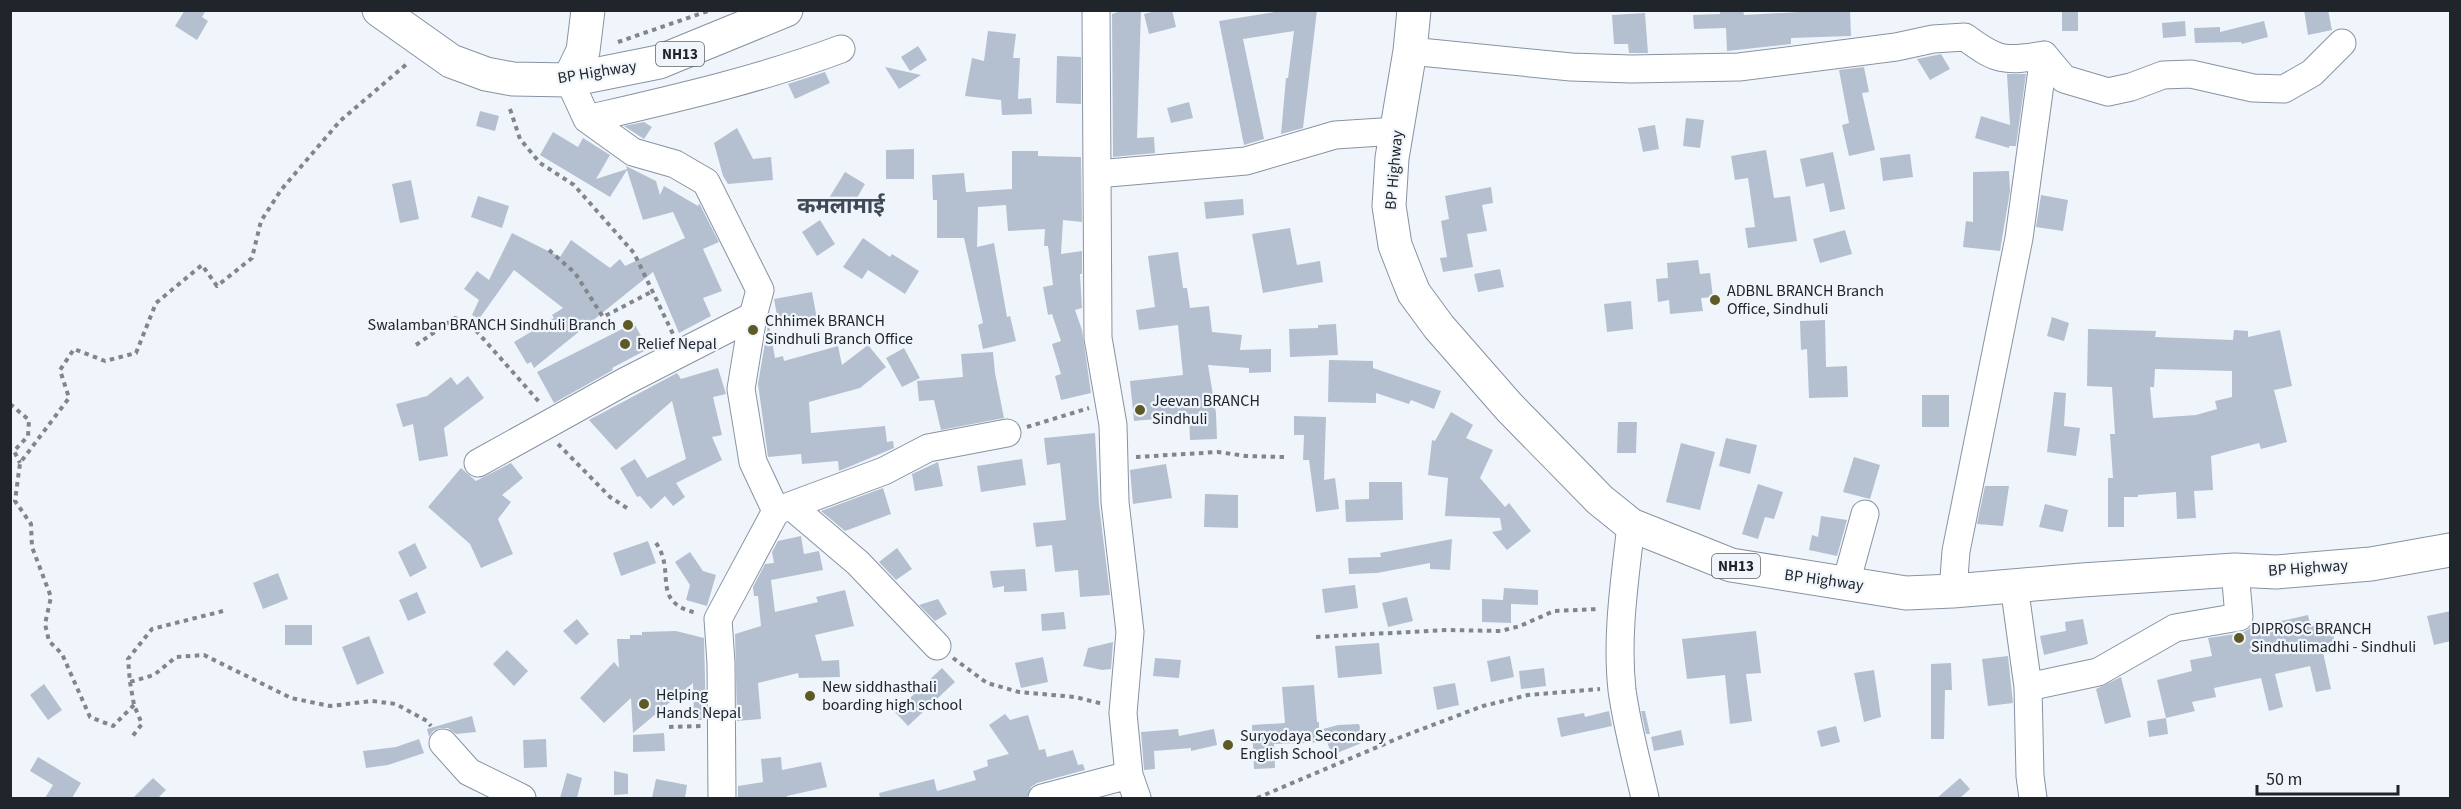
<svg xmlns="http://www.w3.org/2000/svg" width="2461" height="809" font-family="'Source Sans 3','Noto Sans Devanagari',sans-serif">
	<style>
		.building { fill: #b4c0d0; fill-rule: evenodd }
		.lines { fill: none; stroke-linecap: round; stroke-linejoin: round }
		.minor-casing { stroke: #8793a2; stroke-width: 29 }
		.major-casing { stroke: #8793a2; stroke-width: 35 }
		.highway-casing { stroke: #8793a2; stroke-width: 35 }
		.path { stroke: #81868c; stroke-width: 4; stroke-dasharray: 4.5 4.5; stroke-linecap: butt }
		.minor { stroke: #fff; stroke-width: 27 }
		.major { stroke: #fff; stroke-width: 33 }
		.highway { stroke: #fff; stroke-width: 33 }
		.poi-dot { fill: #5d5a26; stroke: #f0f5fc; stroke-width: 2 }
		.labels { text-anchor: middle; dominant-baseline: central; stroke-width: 4.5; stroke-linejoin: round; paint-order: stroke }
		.shield { fill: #f0f5fc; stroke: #5e636a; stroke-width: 1.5 }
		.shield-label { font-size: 15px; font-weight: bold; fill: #20252b }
		.street-label { font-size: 16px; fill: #20252b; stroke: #f0f5fc }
		.poi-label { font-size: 16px; fill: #20252b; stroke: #f0f5fc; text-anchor: start }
		.district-label { font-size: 22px; font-weight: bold; fill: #3f4957; stroke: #f0f5fc }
	</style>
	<rect width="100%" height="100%" fill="#f0f5fc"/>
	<path class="building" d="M185,10H206L202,17L208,21L197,40L175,26Z
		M1124,10H1141L1137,138L1154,137L1155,153L1113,157L1112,14Z
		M1159,10H1172L1176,27L1149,34L1144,14Z
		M1287,10H1317L1303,128L1281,134L1286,78H1288L1294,31L1243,39L1264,139L1244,145L1219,21Z
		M1720,10H1743L1744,15L1800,12V10H1850L1851,36L1791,38V44L1727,51L1726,28L1694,29L1693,15L1720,14Z
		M2062,10H2078V31H2062Z
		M2304,10H2328L2332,30L2308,35Z
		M1645,13L1648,53H1629L1628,44H1614L1612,15Z
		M2185,21L2186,36L2163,38L2162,23Z
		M2264,21L2268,37L2242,44L2241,42L2195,43L2194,28L2220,27V32Z
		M988,31L1016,34L1013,58H1020L1018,99L1031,98L1032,114L1002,115L1001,100L965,96L972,58L984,61Z
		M918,46L927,60L910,71L901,57Z
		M1941,54L1950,69L1930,80L1917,59Z
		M1057,56L1081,57V104L1056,103Z
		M885,67L921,75L899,89Z
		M1864,67L1869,92L1862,93L1875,150L1849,156L1842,125L1849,123L1839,70Z
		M825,72L830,83L795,99L788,84Z
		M2007,74H2026L2016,146H2009V148L1975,138L1981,116L2010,125Z
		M1189,102L1193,118L1171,123L1167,108Z
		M480,111L499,116L495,131L476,126Z
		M1686,118L1704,120L1700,148L1683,146Z
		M644,122L652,127L644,139L624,126Z
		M1655,125L1659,149L1643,152L1638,128Z
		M737,128L753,159L771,157L773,180L728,184L723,176L714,143Z
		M553,132L578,147L583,138L610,155L596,179L627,169L626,166L656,181L660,195L664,186L698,206L699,203L719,242L703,249L722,291L703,298L711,316L679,333L653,272L534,368L531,362L527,364L514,342L554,318L552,315L563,308L514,270L479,319L472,315L479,300L464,289L477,271L489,280L512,233L560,257L571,240L610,268L620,259L625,266L685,238L673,212L643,220L627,170L610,197L540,155Z
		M914,149V179H886V150Z
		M1766,150L1774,198L1790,196L1797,241L1748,248L1745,228L1755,227L1748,178L1735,180L1731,156Z
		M1012,151H1038V156L1081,157L1082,222L1063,220L1061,254L1082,251V274H1080L1082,308L1075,310L1082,330L1091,393L1061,400L1055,376L1061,374L1052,344L1061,341L1052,314L1048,315L1043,287L1053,285L1048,246H1044L1045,229L1008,231L1006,205L978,207L977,247L994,243L1007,317L1010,316L1016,341L983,349L978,325L983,323L964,238H937V200H933L932,175L964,173L966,192L1012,189Z
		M1833,152L1845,209L1830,212L1824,183L1806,187L1800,159Z
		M1910,154L1913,177L1883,181L1880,158Z
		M2009,171L2010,191L2000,251L1963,247L1966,221L1973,222V172Z
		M845,172L865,184L850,210L829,198Z
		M411,180L419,219L400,223L392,184Z
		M1491,187L1493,203L1482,205L1487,231L1467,234L1473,267L1443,272L1440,258L1447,257L1441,221L1449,219L1445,196Z
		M2041,195L2068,200L2063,231L2036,227Z
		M478,196L509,206L502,228L471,217Z
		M1243,199L1244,215L1206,219L1204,202Z
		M820,220L835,244L817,256L802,232Z
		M1290,228L1297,265L1320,261L1323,282L1263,293L1252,234Z
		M1845,230L1852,254L1820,263L1813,239Z
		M863,238L890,257L892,254L919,271L905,294L868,270L862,279L843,267Z
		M1178,252L1183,288H1187L1190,308L1209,306L1212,332L1242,335L1240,350L1271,349V372L1249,373V368L1208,365L1216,413L1217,439L1190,440L1189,416L1134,421L1130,381L1183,375L1178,325L1139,330L1136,310L1155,307L1148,256Z
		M1698,260L1700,274L1710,273L1713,297L1701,298L1703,311L1670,314L1669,300L1658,302L1656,279L1668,278L1667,263Z
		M1500,269L1504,287L1478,292L1474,274Z
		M812,292L817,319L779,326L774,299Z
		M1631,301L1633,329L1607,332L1604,304Z
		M2052,317L2069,323L2064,341L2047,336Z
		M1825,320L1826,367L1847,366L1848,397L1809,398L1807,349L1801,350L1800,321Z
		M634,323L648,349L612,368L613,370L554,403L537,372Z
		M769,324L775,358L783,356L784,361L838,346L842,365L868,345L886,367L860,388L809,402L811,433L885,426L887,442L893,441L894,448L839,471L838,461L802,464L801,454L768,457L758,384L768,325Z
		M1336,324L1338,355L1290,357L1289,329L1318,328V325Z
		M2088,329L2156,331L2155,337L2233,340L2234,330L2248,331V337L2280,330L2292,386L2274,390L2287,442L2261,449L2259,443L2211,456L2213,490L2194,491L2196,518L2177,519L2176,492L2138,495V497H2124V527H2108V478H2113L2110,434H2115L2112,387L2087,386ZM2155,369L2232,371V397L2215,401L2217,409L2196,415L2153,418L2150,387H2154Z
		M904,348L920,378L902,387L886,358Z
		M993,352L995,373L1004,418L941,430L934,400L919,401L917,381L963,377L961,354Z
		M1329,360L1373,361V368L1441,391L1434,409L1411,400L1409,404L1376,393V403L1328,402Z
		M718,368L726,394L713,397L722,435L712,437L722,460L676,483L685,497L673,506L665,496L651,509L640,496L637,497L620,468L635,459L647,478L686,459L672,401L616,450L589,420L677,373L681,379Z
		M468,376L484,398L444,428L448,456L419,461L413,424L403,427L396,404L427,396L451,377L457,385Z
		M2054,392L2066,393L2064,426L2080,428L2076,456L2047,452Z
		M1922,395H1949V427H1922Z
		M1451,412L1473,425L1466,438L1493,450L1480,478L1505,507L1509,503L1531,531L1507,550L1492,532L1502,530L1500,518L1445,516L1448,478L1428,475L1432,440L1435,441Z
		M1294,416L1326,417L1324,480L1335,478L1339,509L1316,512L1309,460H1303L1304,435H1294Z
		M1618,422H1637L1636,453H1617Z
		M1095,433L1099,504L1110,595L1080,597L1078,570L1055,572L1052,545L1036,547L1033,523L1066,520L1060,463L1047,465L1044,438Z
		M1726,438L1757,445L1750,474L1719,466Z
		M1681,443L1715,452L1700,510L1666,502Z
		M1854,457L1880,465L1870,499L1843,492Z
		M1022,459L1026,485L981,492L977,466Z
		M938,462L943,486L915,491L912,474Z
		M511,463L523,478L502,495L511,502L498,519L513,554L481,568L470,544L428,507L461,468L476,481Z
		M1166,464L1172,498L1133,504L1130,470Z
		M1369,482H1402L1403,520L1346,522L1345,500L1369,499Z
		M1758,484L1783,492L1774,519L1765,517L1758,539L1742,534Z
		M1985,486H2009L2003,526L1977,524Z
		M883,488L891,514L845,531L821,511Z
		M1205,494L1238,495V528L1204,527Z
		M2045,504L2068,510L2063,532L2039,527Z
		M1821,516L1847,520L1837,556L1809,550L1812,535L1818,537Z
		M801,536L804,554L819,551L823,570L771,580L775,612L818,602L816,597L845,590L854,626L815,635L822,661L839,660L840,677L799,678L798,673L758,683L761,719L737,721L735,634L761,626L758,596H754L753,587L765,564L774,563L772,552L778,541Z
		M1452,539L1450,570L1430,569V563L1377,573L1349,574L1348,558L1381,557L1380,553Z
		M648,541L656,563L621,576L613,553Z
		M415,543L427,568L410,577L398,552Z
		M897,548L912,569L896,580L879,562Z
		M690,552L703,571L716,575L707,606L686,600L690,585L675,562Z
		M1025,569L1027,591L1004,592V586L993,588L990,571Z
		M278,573L288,599L263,609L253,583Z
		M1355,585L1358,608L1325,613L1322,589Z
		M1504,588L1538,590V605L1511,604V623L1482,622V599L1503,600Z
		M417,592L426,613L408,621L399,600Z
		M1407,597L1413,621L1388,627L1382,603Z
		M938,599L947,614L935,621L919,605Z
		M2451,611V641L2434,645L2427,616Z
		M1064,612L1066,629L1042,631L1041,614Z
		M2308,615L2311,627L2327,620L2337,646L2323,652L2331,689L2316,692L2310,666L2275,674L2283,707L2269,711L2261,678L2214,688L2216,697L2192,702L2195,711L2166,718L2157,680L2192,671L2190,660L2212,656L2208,638L2242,633L2250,628Z
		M577,619L589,634L576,645L563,631Z
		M2083,619L2088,644L2044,655L2040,636L2066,631L2065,622Z
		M285,625H312V645H285Z
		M676,631L704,638L706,720H694L693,683L633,733L631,698L604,723L580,698L614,662L619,668L617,639H630V635H642V632Z
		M1756,631L1761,673L1746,674L1752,721L1730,724L1725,675L1687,679L1682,639Z
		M369,636L384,673L357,685L342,647Z
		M1113,642L1111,669L1102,670L1083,666L1088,648Z
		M1379,643L1382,674L1338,678L1335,646Z
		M507,650L528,671L514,686L493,664Z
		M1510,656L1514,677L1491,682L1487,661Z
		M2008,656L2013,703L1988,706L1982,659Z
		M1043,657L1048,682L1021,688L1015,663Z
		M1155,658L1181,660L1179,678L1153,676Z
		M1951,663L1952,690H1945L1944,739H1931V664Z
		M942,668L955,682L908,726L895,712Z
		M1544,668L1546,686L1521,689L1519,671Z
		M1874,670L1881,717L1864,722L1854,673Z
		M2121,677L2131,717L2105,724L2096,689Z
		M1455,683L1459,705L1437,710L1433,687Z
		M44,684L62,710L48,720L30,695Z
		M1314,685L1317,722H1319V730L1338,725L1359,724L1364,742L1332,755L1327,742L1274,744L1275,768L1254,769L1252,725L1285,723L1282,687Z
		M1609,711L1612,726L1561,737L1557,718L1584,713L1585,717Z
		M1641,711H1645L1650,734H1646Z
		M1005,714L1010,720L1028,715L1039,750L1045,749L1047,757L1073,750L1078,765L1083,764L1085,770L1037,783L1031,787L1027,798H880L879,793L934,779L937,791L976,780L973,771L988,766L987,760L1009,754L989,725Z
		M472,716L476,732L456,734L448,728H440L433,731L429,737L427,729Z
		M2166,718L2168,734L2149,737L2147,721Z
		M1836,726L1840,742L1821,747L1817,731Z
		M1178,729L1179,736L1214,729L1217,745L1191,751V748L1154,751L1155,769L1144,770L1141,732Z
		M1681,730L1684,745L1654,751L1651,737Z
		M664,733L665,751L633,752V735Z
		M419,739L424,753L388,765L366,768L363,751L396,747Z
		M546,739L547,767L524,768L523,740Z
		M38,757L81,783L72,798H45L53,785L30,771Z
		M781,757L782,770L821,762L827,787L787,796V798H738V786L763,782L761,759Z
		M614,771L628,774V794L614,795Z
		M567,773L582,778L577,798H560Z
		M153,778L166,790L158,798H133Z
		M1960,778L1970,789L1960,798H1937Z
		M656,779L687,785L685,798H652Z"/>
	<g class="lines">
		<g class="minor-casing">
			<path id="minor" d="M1096,10L1098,338L1113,425L1115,502L1130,632L1123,713L1129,775L1137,798
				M1410,51L1571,67L1631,69L1739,67L1896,47L1933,39L1965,37C1997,61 2005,62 2044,55
				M2044,55L2064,79L2108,92L2131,87L2163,75L2191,74L2253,88L2284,89L2312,73L2342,43
				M569,80L587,119L633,152L675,164L706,182L760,290L753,316L741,389L753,462L776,511L718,619L721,663L722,798
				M587,119C673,99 758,80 841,49
				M1097,174L1246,161L1335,135L1397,131
				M478,463L624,382L753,316
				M791,506L858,563L937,646
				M776,511L884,471L928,448L1007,433
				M1631,525C1625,579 1616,635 1622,690C1627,727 1637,762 1645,798
				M1846,583L1865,514
				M2014,585L2028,687L2030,776L2033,798
				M1953,591L1956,551L2019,238L2044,55
				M2028,687L2098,672L2175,628L2239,617L2235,570
				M443,743L469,772L522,798
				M1042,798L1129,775"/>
		</g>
		<g class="major-casing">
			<path id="major" d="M569,80L583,51L588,10"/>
		</g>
		<g class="highway-casing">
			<path id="highway" d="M379,10L451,61L486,74L513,79L569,80L659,62L786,10
				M1414,10L1410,51L1392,158L1389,206L1395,245L1407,276L1414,293L1439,327L1509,407L1600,500L1631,525L1731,565L1906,593L1953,591L2082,580L2235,570L2276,572L2371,564L2450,550"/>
		</g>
		<path class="path" d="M618,42L711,10
			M510,109L520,139L540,163L574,185L634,253L673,334
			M549,250L575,273L603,317L653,291
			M416,345L455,318L472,326L541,404
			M10,404L29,420L28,436L14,451L20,463
			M1027,427L1089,408
			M558,444L610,497L630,510
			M1136,457L1218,452L1246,456L1284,457
			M656,543C677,573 649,602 697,613
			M223,611L152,629L128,659L130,682L154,675L176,657L204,655L291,698L330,706L372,701L396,704L427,721L431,726
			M1316,637L1446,630L1501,631L1520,626L1554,611L1599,609
			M953,658L987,683L1019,692L1075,697L1103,704
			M130,682L134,705L142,724L131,738
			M134,705L113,726L90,717L62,654L49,641L45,624L51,597L32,547L31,524L15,501L20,463L69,398L60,370L74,349L105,361L136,353L156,303L202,265L217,286L252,258L261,221L281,190L340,121L409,62
			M669,727L701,726
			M1257,798L1401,737L1483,706L1528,695L1600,689"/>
		<use href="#minor" class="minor"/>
		<use href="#major" class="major"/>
		<use href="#highway" class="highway"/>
	</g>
	<g class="poi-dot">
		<circle cx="1715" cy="300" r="6"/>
		<circle cx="628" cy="325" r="6"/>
		<circle cx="753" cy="330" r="6"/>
		<circle cx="625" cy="344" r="6"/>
		<circle cx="1140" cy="410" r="6"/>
		<circle cx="2239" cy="638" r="6"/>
		<circle cx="810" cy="696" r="6"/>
		<circle cx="644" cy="704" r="6"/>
		<circle cx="1228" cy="745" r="6"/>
	</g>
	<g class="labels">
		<g class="shield">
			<rect x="656" y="42" width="48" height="24" rx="4.5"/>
			<rect x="1712" y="554" width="48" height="24" rx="4.5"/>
		</g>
		<g class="shield-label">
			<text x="680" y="54">NH13</text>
			<text x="1736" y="566">NH13</text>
		</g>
		<g class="street-label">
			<text transform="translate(597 72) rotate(-9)">BP Highway</text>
			<text transform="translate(1394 170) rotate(-85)">BP Highway</text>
			<text transform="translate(2308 568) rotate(-4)">BP Highway</text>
			<text transform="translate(1824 580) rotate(8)">BP Highway</text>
		</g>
		<g class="poi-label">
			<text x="1727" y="291">ADBNL BRANCH Branch<tspan x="1727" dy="18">Office, Sindhuli</tspan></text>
			<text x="765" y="321">Chhimek BRANCH<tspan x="765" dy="18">Sindhuli Branch Office</tspan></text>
			<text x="616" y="325" text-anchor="end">Swalamban BRANCH Sindhuli Branch</text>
			<text x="637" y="344">Relief Nepal</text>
			<text x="1152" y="401">Jeevan BRANCH<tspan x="1152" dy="18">Sindhuli</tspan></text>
			<text x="2251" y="629">DIPROSC BRANCH<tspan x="2251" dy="18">Sindhulimadhi - Sindhuli</tspan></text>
			<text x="822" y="687">New siddhasthali<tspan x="822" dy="18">boarding high school</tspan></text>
			<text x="656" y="695">Helping<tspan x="656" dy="18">Hands Nepal</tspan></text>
			<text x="1240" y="736">Suryodaya Secondary<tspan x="1240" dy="18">English School</tspan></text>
		</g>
		<g class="district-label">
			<text x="841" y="206">कमलामाई</text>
		</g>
	</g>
	<rect width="2461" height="809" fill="none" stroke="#20252b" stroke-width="24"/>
	<path d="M2257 785v9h141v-9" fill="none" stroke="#20252b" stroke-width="3"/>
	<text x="2266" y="785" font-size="18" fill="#20252b" stroke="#f0f5fc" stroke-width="4.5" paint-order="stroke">50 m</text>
</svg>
